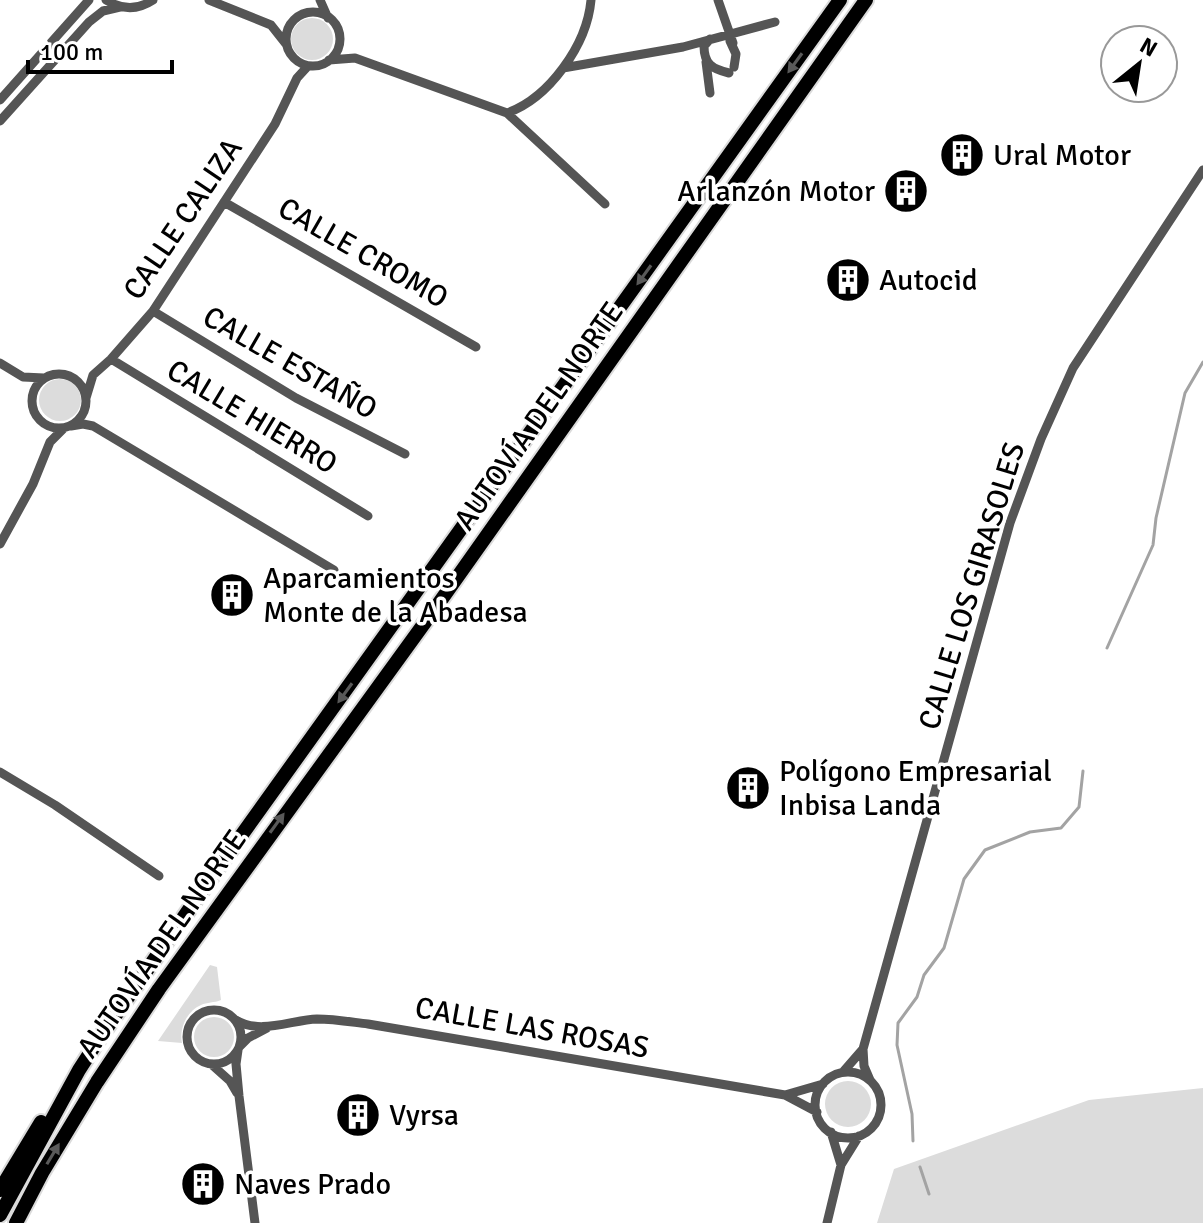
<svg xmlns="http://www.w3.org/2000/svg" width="1203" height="1223" font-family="Signika,sans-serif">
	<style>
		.green { fill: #dcdcdc }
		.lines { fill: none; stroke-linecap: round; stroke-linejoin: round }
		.stream { stroke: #a3a3a3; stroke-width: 3 }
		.highway-casing { stroke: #dbdbdb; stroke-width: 18 }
		.minor { stroke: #555; stroke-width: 9 }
		.highway { stroke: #000; stroke-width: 14 }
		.oneway { fill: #595959 }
		.labels { text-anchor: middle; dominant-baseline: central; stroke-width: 7; stroke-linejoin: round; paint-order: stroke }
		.poi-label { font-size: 30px; fill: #000; stroke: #fff; text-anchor: start }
		.street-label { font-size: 30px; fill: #000; stroke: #fff }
	</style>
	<rect width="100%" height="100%" fill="#fff"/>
	<path class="green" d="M291 39a21 21 0 1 1 42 0a21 21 0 1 1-42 0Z
		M39 400a21 21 0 1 1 42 0a21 21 0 1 1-42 0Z
		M210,965L217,967L221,1000C214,1003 207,1002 201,1005C187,1011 179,1028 182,1043L158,1041Z
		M194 1037a20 20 0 1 1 40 0a20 20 0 1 1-40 0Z
		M825 1104a23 23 0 1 1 46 0a23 23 0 1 1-46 0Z
		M1203,1088V1223H877L894,1169L1089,1100Z"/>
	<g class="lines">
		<path class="stream" d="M1107,648L1153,545L1156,518L1185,393L1203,362
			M913,1141L912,1114L897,1045L898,1023L917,997L924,975L944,948L964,879L985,850L1030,832L1061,828L1079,807L1083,771
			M920,1167L929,1194"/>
		<g class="highway-casing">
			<path id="highway" d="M0,1190L41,1122
				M0,1215L79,1070L99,1039L213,875L840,0
				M16,1223L42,1173L97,1082L159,989L439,603L866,0"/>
		</g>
		<path class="minor" d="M106,0C122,10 138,10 153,0
			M209,0L271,25L286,44
			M320,0L328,18
			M718,0L733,43
			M286 39a27 27 0 1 1 54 0a27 27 0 1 1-54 0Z
			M710,39L704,46C704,64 712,69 729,73
			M730,41L736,54L734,67
			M329,60L355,58L507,113L605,204
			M706,62L710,93
			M563,68L683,47L775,22
			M0,100L89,0
			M507,113C549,98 587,45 591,0
			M0,121L89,22L103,11L120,7
			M224,202L476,347
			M153,311L296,398L405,454
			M111,359L368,516
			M0,363L23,377L44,378
			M32 401a27 27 0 1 1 54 0a27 27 0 1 1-54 0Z
			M86,398L93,375L111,359L153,311L275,124L297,78L308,66
			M71,426L83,424L93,426L334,570
			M0,544L33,484L50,442L63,429
			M0,772L55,805L159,876
			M187 1037a27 27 0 1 1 54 0a27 27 0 1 1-54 0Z
			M236,1020C260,1035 291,1020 317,1019C334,1019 351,1022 368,1024L785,1095L817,1112
			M240,1046L248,1038L267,1028
			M863,1049L864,1066L870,1080
			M238,1050L236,1064L239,1096L255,1223
			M211,1064L230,1081L237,1093
			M843,1072L863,1049L1010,523L1041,439L1073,368L1203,170
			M815 1105a33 33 0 1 1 66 0a33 33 0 1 1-66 0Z
			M785,1095L823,1084
			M831,1132L841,1165
			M827,1223L841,1165L859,1136"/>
		<use href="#highway" class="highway"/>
	</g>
	<defs><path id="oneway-solid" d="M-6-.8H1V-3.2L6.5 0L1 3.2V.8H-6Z" transform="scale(2)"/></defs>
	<g class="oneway">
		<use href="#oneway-solid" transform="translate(795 63) rotate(126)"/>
		<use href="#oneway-solid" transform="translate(644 275) rotate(126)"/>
		<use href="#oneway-solid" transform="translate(345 693) rotate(126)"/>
		<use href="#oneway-solid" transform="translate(277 823) rotate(-54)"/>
		<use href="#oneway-solid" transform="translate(53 1154) rotate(-59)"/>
	</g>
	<defs>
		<g id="building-disc" transform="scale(2.3)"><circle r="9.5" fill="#000" stroke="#fff"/><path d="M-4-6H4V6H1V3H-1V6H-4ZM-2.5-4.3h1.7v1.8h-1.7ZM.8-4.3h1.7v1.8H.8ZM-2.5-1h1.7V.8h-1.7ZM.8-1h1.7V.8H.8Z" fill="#fff"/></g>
	</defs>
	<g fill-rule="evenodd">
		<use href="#building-disc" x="962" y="155"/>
		<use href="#building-disc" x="906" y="191"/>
		<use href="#building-disc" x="848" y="280"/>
		<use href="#building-disc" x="232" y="595"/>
		<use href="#building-disc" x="748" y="788"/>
		<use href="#building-disc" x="358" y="1115"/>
		<use href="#building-disc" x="203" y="1184"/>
	</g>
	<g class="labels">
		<g class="poi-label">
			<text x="993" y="155">Ural Motor</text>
			<text x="875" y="191" text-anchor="end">Arlanzón Motor</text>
			<text x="879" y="280">Autocid</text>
			<text x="263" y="578">Aparcamientos<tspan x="263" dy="34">Monte de la Abadesa</tspan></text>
			<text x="779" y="771">Polígono Empresarial<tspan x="779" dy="34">Inbisa Landa</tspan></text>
			<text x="389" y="1115">Vyrsa</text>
			<text x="234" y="1184">Naves Prado</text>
		</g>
		<g class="street-label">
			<text transform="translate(183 219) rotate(-56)">CALLE CALIZA</text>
			<text transform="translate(363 253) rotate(30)">CALLE CROMO</text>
			<text transform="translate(290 363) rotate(30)">CALLE ESTAÑO</text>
			<text transform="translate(539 416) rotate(-55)">AUTOVÍA DEL NORTE</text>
			<text transform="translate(252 417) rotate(31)">CALLE HIERRO</text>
			<text transform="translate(972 586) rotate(-73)">CALLE LOS GIRASOLES</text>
			<text transform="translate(162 944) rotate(-55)">AUTOVÍA DEL NORTE</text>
			<text transform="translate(532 1028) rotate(10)">CALLE LAS ROSAS</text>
		</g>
	</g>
	<g transform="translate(1139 64) rotate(30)"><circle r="38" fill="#ffffff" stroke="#999999" stroke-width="2"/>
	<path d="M0-6L14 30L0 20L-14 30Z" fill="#000000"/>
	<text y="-12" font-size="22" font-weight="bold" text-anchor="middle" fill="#000000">N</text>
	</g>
	<path d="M28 60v12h144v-12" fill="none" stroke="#000000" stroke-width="4"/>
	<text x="40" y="60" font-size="24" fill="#000000" stroke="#ffffff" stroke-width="6" paint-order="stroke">100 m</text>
</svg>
